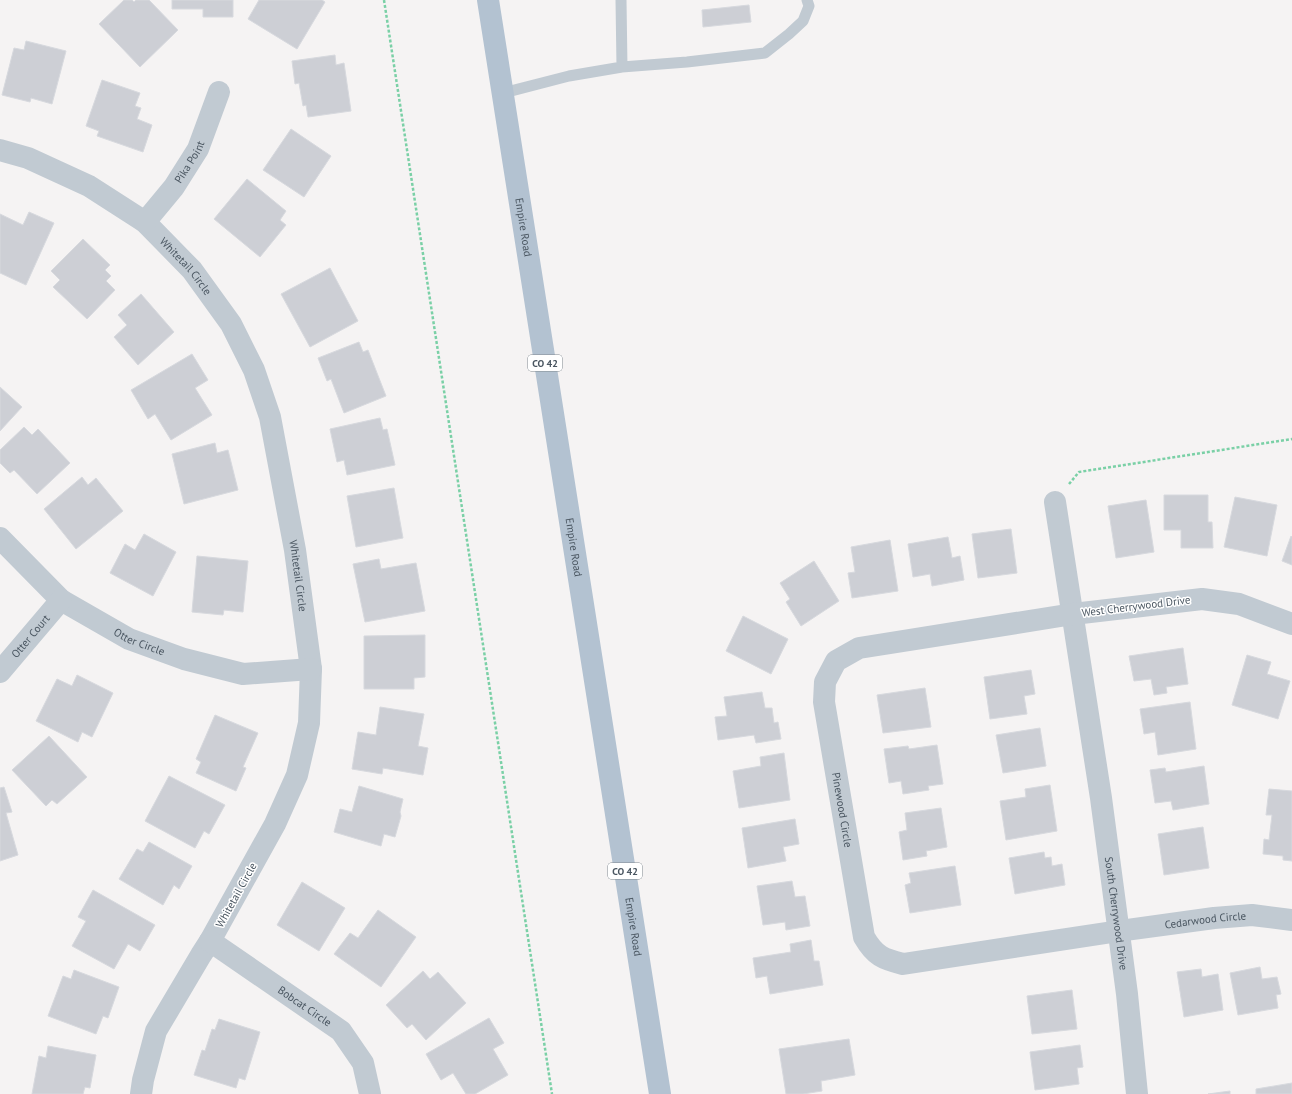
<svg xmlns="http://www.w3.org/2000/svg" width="1292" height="1094" font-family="'PT Sans',sans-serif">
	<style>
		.building { fill: #cdcfd5; stroke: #d7d9de }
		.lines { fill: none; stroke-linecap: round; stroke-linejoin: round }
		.path { stroke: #7ad0a6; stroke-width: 2.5; stroke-dasharray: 3 2; stroke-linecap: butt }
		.service { stroke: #c1cad2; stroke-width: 11 }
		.minor { stroke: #c1cad2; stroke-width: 22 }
		.primary { stroke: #b3c2d1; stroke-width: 22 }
		.labels { text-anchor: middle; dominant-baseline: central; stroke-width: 3; stroke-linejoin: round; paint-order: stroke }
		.shield { fill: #fff; stroke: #808990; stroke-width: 1 }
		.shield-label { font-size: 10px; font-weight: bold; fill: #4a5661 }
		.street-label { font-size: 11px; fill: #4a5661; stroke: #fff }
	</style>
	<rect width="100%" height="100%" fill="#f5f3f3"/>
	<path class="building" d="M124,0H132L134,2L136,0H149L178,30L140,67L99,24Z
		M172,0H233V17H203V9H172Z
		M259,0H322L325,2L297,49L248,19Z
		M749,5L751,22L703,27L702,10Z
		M26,41L66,51L52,104L31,98L30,102L2,95L14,48L24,50Z
		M335,55L336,65L344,63L351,111L308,117L306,105L303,106L299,83L295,84L292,61Z
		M102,80L140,93L135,106L141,108L137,119L152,125L143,152L97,136L99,131L86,126Z
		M291,129L331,156L304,197L263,170Z
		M247,179L286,211L280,220L286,225L260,257L214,219Z
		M29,212L54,223L26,285L0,273V214L23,225Z
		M83,239L110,265L105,270L111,276L106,281L115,290L87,319L53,287L60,280L51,271Z
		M330,268L358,321L310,347L281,294Z
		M141,294L174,332L138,365L114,337L127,325L118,315Z
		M359,342L363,352L368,350L386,396L344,413L331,379L327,381L318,358Z
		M192,354L208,380L195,388L212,415L171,440L155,414L148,419L131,390Z
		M0,387L22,407L0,431Z
		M380,418L383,430L387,429L395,465L347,475L344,460L337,462L330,429Z
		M24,427L32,435L38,429L70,463L37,494L14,470L10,473L0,463V450Z
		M215,443L217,453L228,450L238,490L184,504L172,454Z
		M82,477L88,485L96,478L123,511L76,549L44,509Z
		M394,488L403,538L356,547L347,496Z
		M1164,495H1208V522H1212L1213,548H1181V530H1164Z
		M1235,497L1277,505L1267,556L1224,547Z
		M1146,500L1154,552L1116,558L1108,506Z
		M1011,529L1017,573L978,578L972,534Z
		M144,534L176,552L153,596L110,573L125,544L135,550Z
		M1291,536L1292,537V565L1282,561Z
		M948,537L952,558L960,556L964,580L932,586L930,574L913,577L908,544Z
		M890,540L898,591L852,598L848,573L855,572L851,547Z
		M197,556L248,561L243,612L224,610L223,615L192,612Z
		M379,559L381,569L416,563L425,611L365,622L353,564Z
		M814,561L839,601L801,626L786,602L790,599L780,583Z
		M743,616L788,639L771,674L726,651Z
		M425,635V677L414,678V689H364V636Z
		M1183,648L1188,684L1166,687L1167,693L1154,695L1151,679L1134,681L1129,656Z
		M1247,655L1271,662L1267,674L1290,681L1278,719L1232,705Z
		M1031,670L1035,694L1024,696L1027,714L990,719L984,677Z
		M77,675L113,693L92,737L82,732L78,742L36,721L57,679L72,686Z
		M925,688L931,727L883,733L877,695Z
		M762,692L765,708H772L774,723L778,722L781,739L756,743L754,735L718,740L715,717L727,716L724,697Z
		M1190,702L1196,749L1158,755L1155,732L1144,734L1140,709Z
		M380,707L424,714L418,746L428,748L423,775L383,768L382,774L352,769L358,732L376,735Z
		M215,715L258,733L243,767L246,768L236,791L196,773L201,762L196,759Z
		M1040,728L1046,766L1003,773L996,735Z
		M49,736L87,777L57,804L52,800L46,806L12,770Z
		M937,745L943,784L928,786L929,790L903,794L901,781L889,783L884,749L908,746L909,749Z
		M784,753L790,800L739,808L733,771L761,766L760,757Z
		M1204,766L1209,804L1173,810L1171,801L1155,803L1150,770L1165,768L1166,772Z
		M169,776L225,805L209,834L204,831L195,848L145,821Z
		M1050,785L1057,831L1006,840L1000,801L1026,797L1025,789Z
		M359,786L403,799L400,812L401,816L395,837L384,834L381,846L334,832L340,809L352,812Z
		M4,787L12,812L6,813L18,855L0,861V788Z
		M1269,789L1292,791V861L1283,860V856L1263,854L1264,839L1269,840L1272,815H1266Z
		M941,808L947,847L926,851L927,856L903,860L899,832L907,830L905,813Z
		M795,819L799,844L783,847L786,861L748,868L742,828Z
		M1203,827L1209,868L1164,875L1158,834Z
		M149,842L192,866L179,889L174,885L163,905L119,879L137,849L143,852Z
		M1044,852L1045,858L1051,857L1052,866L1062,864L1065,885L1015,894L1009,858Z
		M955,866L961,905L910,913L905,885L911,883L909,873Z
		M792,881L795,897L805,896L810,926L786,930L785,922L763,925L757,886Z
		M302,882L345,908L319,951L277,925Z
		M93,890L155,925L140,951L128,944L114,969L72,946L86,921L78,917Z
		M378,910L416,937L381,987L334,954L350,933L358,938Z
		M811,940L814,961H819L823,985L770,994L767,976L756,978L753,958L791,952L790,944Z
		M1260,967L1262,979L1277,977L1281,994L1276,995L1278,1008L1238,1015L1230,973Z
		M1201,969L1202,977L1218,974L1223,1010L1184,1017L1177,972Z
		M74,970L119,987L108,1018L103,1016L96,1034L48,1016L63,976L71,979Z
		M423,971L430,979L438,972L466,1003L426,1040L412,1024L407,1028L386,1005Z
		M1072,990L1077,1029L1032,1034L1027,996Z
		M489,1018L504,1043L493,1049L508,1075L475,1094H466L453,1073L441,1080L426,1054Z
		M219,1019L260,1032L245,1080L239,1078L236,1088L194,1075L202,1050L205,1051L212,1029L215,1030Z
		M849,1039L855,1075L821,1081L822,1091L803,1094H786L779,1049Z
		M1080,1045L1083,1067L1077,1068L1079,1084L1035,1090L1030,1052Z
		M48,1046L96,1055L90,1088L85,1087L83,1094H32L39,1056L46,1058Z
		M1292,1083V1094H1256V1089Z
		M1230,1091V1094H1208Z"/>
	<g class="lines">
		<path class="path" d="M384,0L552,1094
			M1069,484L1079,472L1292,439"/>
		<path class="service" d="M621,0L622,67
			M503,93L569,76L622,67L687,62L765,53L789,34L803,21L809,6L807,0"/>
		<g class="minor">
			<path id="s1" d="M0,150L28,158L89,186L145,222L192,270L231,324L254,370L270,417L295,550L311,669L309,723L297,775L275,824L210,941L201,955L156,1031L143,1080L141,1094"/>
			<path id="s2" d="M145,222L174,187L198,149L219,92"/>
			<path id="s3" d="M1055,502L1101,798L1127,994L1137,1094"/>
			<path id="s4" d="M0,538L61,600L129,639L184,659L243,674L311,669"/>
			<path id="s5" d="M1292,624L1239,604L1202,599L1073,614L859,648L836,661L825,682L824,702L864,937C875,956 883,959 903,964L1119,931L1214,918L1252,915L1292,920"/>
			<path id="s6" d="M0,672L61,600"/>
			<path id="s7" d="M210,941L341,1031L363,1063L370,1094"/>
		</g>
		<path class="primary" id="s8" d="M488,0L660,1094"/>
	</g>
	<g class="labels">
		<g class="shield">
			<rect x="528" y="355" width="34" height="16" rx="3"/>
			<rect x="608" y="863" width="34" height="16" rx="3"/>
		</g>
		<g class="shield-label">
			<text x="545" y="363">CO 42</text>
			<text x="625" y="871">CO 42</text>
		</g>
		<g class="street-label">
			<text stroke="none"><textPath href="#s2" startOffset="75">Pika Point</textPath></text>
			<text stroke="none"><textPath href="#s8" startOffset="230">Empire Road</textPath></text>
			<text stroke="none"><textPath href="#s1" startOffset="223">Whitetail Circle</textPath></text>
			<text stroke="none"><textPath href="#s8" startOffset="554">Empire Road</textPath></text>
			<text stroke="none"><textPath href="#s1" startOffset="559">Whitetail Circle</textPath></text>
			<text transform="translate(1136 606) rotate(-7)">West Cherrywood Drive</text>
			<text stroke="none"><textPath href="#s6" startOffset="47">Otter Court</textPath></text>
			<text stroke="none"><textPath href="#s4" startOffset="176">Otter Circle</textPath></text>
			<text stroke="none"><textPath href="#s5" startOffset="620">Pinewood Circle</textPath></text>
			<text transform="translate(236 895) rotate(-61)">Whitetail Circle</text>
			<text stroke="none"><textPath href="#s3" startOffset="416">South Cherrywood Drive</textPath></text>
			<text stroke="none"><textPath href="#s5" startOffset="1104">Cedarwood Circle</textPath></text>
			<text stroke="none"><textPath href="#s8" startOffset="938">Empire Road</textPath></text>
			<text stroke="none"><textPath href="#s7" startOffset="115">Bobcat Circle</textPath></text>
		</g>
	</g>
</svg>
